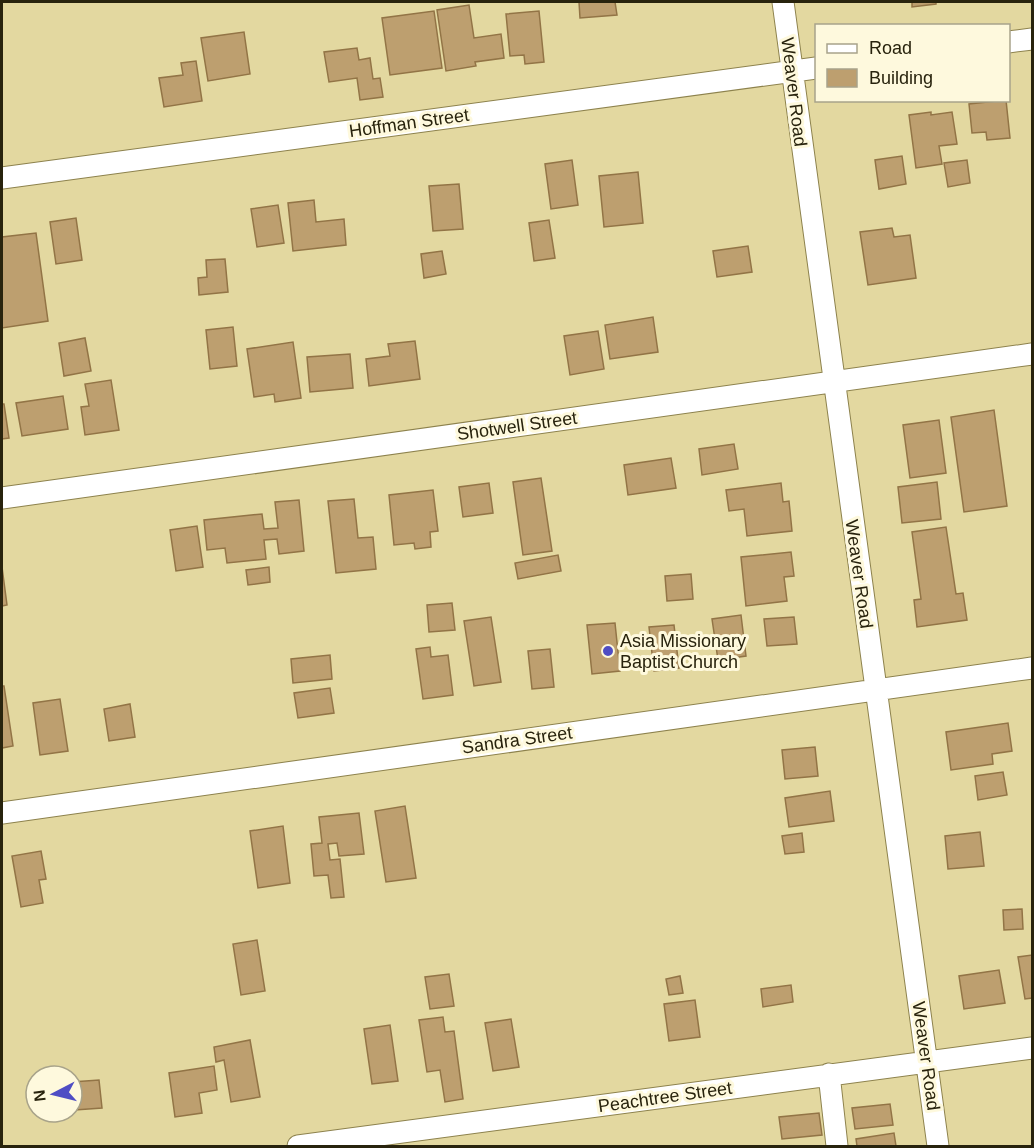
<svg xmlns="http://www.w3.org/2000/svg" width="1034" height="1148" font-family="Helvetica,sans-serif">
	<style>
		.building { fill: #bd9f6f; stroke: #927446; stroke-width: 1.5 }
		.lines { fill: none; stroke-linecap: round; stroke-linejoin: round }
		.minor-casing { stroke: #8d824d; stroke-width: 23 }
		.minor { stroke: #fff; stroke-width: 21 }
		.poi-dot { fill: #4f4dc4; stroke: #fef9dd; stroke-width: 2 }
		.labels { text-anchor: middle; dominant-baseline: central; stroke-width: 6; stroke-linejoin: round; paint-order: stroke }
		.street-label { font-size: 18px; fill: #28230d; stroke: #fef9dd }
		.poi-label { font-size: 18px; fill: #28230d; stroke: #fef9dd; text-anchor: start }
	</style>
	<rect width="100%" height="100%" fill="#e3d8a0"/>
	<path class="building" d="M579,2H615L617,15L580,18Z
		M912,2H936V4L912,7Z
		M469,5L474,38L501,34L504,58L475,62L476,66L446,71L437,10Z
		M434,11L442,68L390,75L382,18Z
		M539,11L544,62L525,64L524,55L510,56L506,14Z
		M244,32L250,74L208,81L201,38Z
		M357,48L359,60L370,58L373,79L380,78L383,97L360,100L357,78L329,82L324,52Z
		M196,61L202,101L164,107L159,78L183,75L181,63Z
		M1006,100L1010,138L987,140L986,132L972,133L969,104Z
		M931,112V115L952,112L957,144L939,146L942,164L916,168L909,115Z
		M902,156L906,184L879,189L875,160Z
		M572,160L578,205L551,209L545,164Z
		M967,160L970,183L948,187L944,163Z
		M638,172L643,223L604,227L599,176Z
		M459,184L463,229L433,231L429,186Z
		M314,200L316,222L344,219L346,245L293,251L288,203Z
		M278,205L284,243L257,247L251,209Z
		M76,218L82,260L56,264L50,222Z
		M549,220L555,258L534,261L529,223Z
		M892,228L894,237L910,235L916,278L868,285L860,232Z
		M36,233L48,321L2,328V237Z
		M748,246L752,272L717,277L713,251Z
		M442,251L446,274L424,278L421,254Z
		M225,259L228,292L199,295L198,278L207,277L206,260Z
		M653,317L658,352L610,359L605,325Z
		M233,327L237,366L210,369L206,330Z
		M598,331L604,369L570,375L564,336Z
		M85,338L91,371L64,376L59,343Z
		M415,341L420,379L369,386L366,359L390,356L388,344Z
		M293,342L301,398L275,402L274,394L254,397L247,349Z
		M350,354L353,388L310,392L307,357Z
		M111,380L119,430L85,435L81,407L89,406L85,384Z
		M63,396L68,429L22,436L16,403Z
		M2,404H4L9,438L2,439Z
		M994,410L1007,506L964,512L951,417Z
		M939,420L946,473L910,478L903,425Z
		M734,444L738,469L702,475L699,449Z
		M671,458L676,488L628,495L624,465Z
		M541,478L552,551L523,555L513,482Z
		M937,482L941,519L902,523L898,487Z
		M489,483L493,513L463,517L459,487Z
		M781,483L783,502L789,501L792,531L747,536L744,509L729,511L726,490Z
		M433,490L438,531L430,532L431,547L415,549L414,543L394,545L389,495Z
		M354,499L358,538L373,537L376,569L336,573L328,501Z
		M299,500L304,551L279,554L277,539L264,540L266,559L227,563L225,548L207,550L204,520L262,514L264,529L278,528L275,502Z
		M197,526L203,567L176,571L170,530Z
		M946,527L956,594L963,593L967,620L917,627L914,600L921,599L912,532Z
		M791,552L794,576L784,577L787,601L746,606L741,557Z
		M558,555L561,571L518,579L515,563Z
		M2,567L7,605L2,606Z
		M269,567L270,582L248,585L246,570Z
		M691,574L693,599L667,601L665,576Z
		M452,603L455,630L429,632L427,605Z
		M741,615L746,656L718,660L712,619Z
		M491,617L501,682L474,686L464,621Z
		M794,617L797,644L767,646L764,619Z
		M615,623L620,671L592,674L587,625Z
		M674,625L679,668L654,671L649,627Z
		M430,647L431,657L448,655L453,695L423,699L416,649Z
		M550,649L554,687L532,689L528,651Z
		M330,655L332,679L293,683L291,659Z
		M2,686H4L13,746L2,748Z
		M330,688L334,713L298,718L294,693Z
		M60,699L68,751L40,755L33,703Z
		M130,704L135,737L109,741L104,709Z
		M1008,723L1012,751L992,754L993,764L951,770L946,732Z
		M815,747L818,776L785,779L782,750Z
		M1003,772L1007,795L978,800L975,776Z
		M830,791L834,821L789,827L785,798Z
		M405,806L416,878L386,882L375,811Z
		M359,813L364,854L339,856L337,843L328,844L330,860L340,859L344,897L331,898L328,875L314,876L311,844L322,843L319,817Z
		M283,826L290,883L258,888L250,831Z
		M980,832L984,866L948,869L945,836Z
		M802,833L804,852L785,854L782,836Z
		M41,851L46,879L39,880L43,903L21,907L12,856Z
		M1022,909L1023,929L1004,930L1003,910Z
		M257,940L265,991L241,995L233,944Z
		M1032,955V998L1025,999L1018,957Z
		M999,970L1005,1003L964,1009L959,976Z
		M449,974L454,1006L430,1009L425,977Z
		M680,976L683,993L669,995L666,979Z
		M791,985L793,1002L763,1007L761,989Z
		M695,1000L700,1037L669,1041L664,1004Z
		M443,1017L445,1032L454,1031L463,1099L445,1102L440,1070L427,1072L419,1020Z
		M511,1019L519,1067L493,1071L485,1023Z
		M390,1025L398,1081L372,1084L364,1029Z
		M250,1040L260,1097L231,1102L224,1060L216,1062L214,1047Z
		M214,1066L217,1090L199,1093L202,1113L175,1117L169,1073Z
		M99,1080L102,1108L75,1110L72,1082Z
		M890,1104L893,1125L855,1129L852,1108Z
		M819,1113L822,1135L782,1139L779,1117Z
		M894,1133L896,1146H857L856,1139Z"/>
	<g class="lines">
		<g class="minor-casing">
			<path id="minor" d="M783,2L938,1146
				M1008,42L1032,39
				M2,178L816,68
				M2,498L1032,354
				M2,813L1032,668
				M829,1074L837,1146
				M298,1146L1032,1048"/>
		</g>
		<use href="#minor" class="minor"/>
	</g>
	<circle class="poi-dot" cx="608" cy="651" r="6"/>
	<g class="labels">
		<g class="street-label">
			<text transform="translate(794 92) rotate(83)">Weaver Road</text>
			<text transform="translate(409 123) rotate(-8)">Hoffman Street</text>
			<text transform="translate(517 426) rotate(-8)">Shotwell Street</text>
			<text transform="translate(859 574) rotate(82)">Weaver Road</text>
			<text transform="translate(517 740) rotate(-8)">Sandra Street</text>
			<text transform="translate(926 1056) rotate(82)">Weaver Road</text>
			<text transform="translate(665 1097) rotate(-8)">Peachtree Street</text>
		</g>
		<g class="poi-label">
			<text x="620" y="641">Asia Missionary<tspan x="620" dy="21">Baptist Church</tspan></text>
		</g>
	</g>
	<rect width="1034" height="1148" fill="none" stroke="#28230d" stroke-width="6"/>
	<rect x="815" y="24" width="195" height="78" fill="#fef9dd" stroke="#a8a38a" stroke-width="1.5"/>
	<rect x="827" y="44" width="30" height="9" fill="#ffffff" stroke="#a8a38a" stroke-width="1.5"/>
	<text x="869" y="54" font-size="18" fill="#28230d">Road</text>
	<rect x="827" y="69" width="30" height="18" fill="#bd9f6f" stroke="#a8a38a" stroke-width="1.5"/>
	<text x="869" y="84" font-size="18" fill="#28230d">Building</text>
	<g transform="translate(54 1094) rotate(263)"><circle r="28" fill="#fef9dd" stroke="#a8a38a" stroke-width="1.5"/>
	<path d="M0-4.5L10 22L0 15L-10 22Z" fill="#4f4dc4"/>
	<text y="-9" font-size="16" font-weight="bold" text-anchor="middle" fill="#28230d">N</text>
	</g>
</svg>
